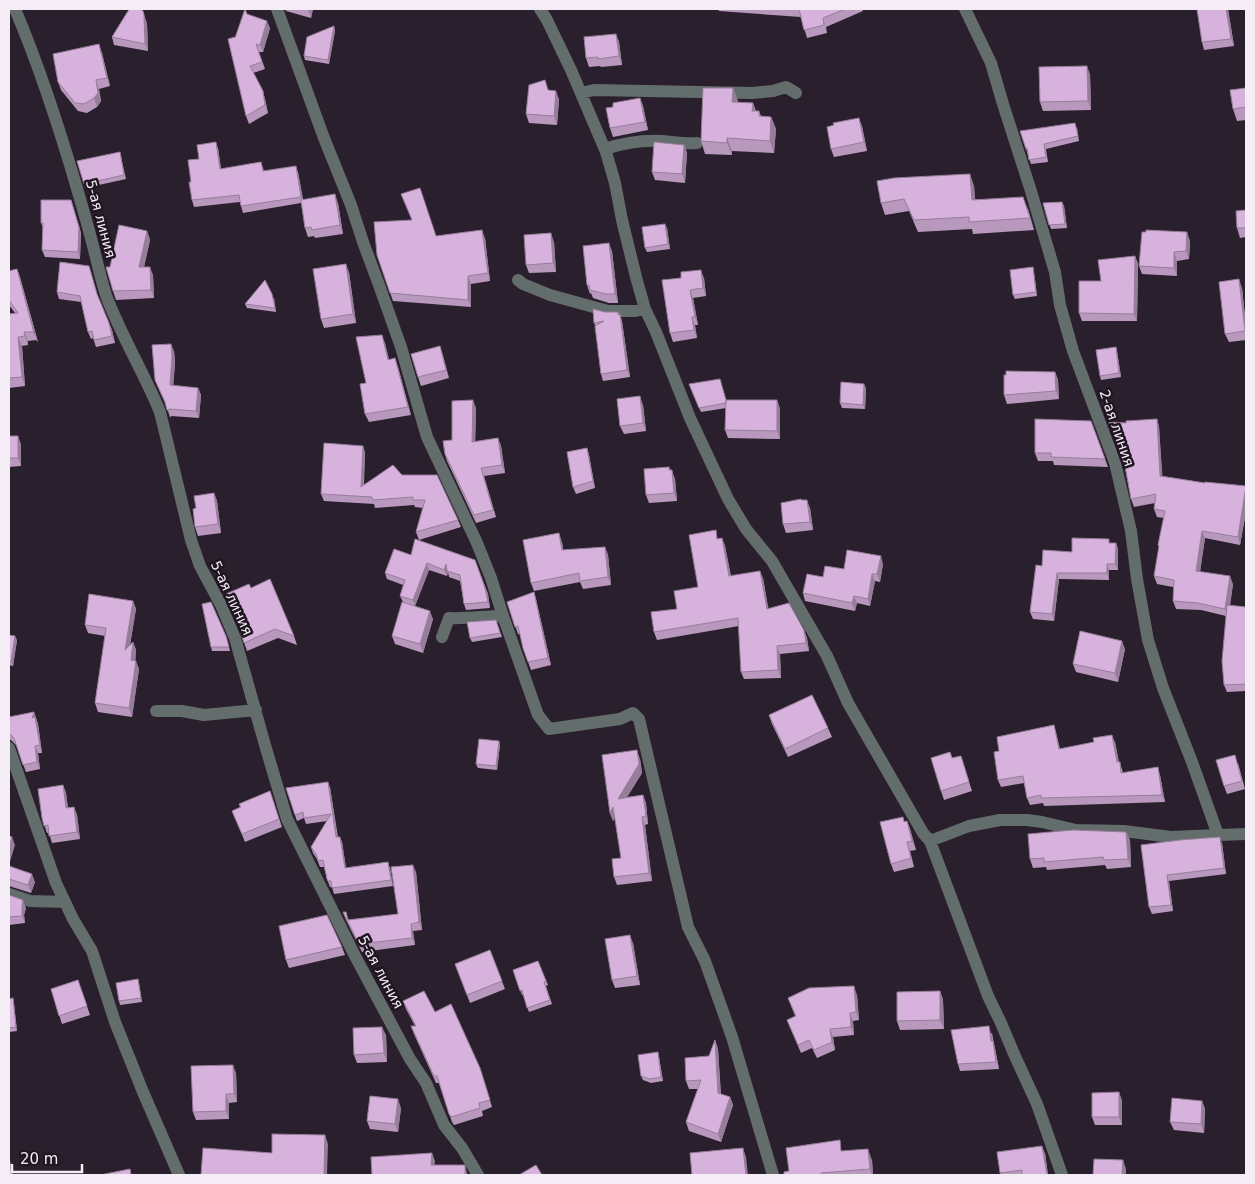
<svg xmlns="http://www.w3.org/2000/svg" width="1255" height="1184" font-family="'DejaVu Sans',sans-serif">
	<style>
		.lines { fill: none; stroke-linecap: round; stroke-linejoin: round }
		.minor { stroke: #636d6c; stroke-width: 12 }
		.wall { fill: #b899bd }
		.shaded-wall { fill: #967d9a }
		.building { fill: #d6b2dc; stroke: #967d9a }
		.labels { text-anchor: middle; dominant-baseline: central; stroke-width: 5; stroke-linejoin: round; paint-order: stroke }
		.street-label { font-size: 14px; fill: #f4edf6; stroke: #201622 }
	</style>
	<rect width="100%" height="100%" fill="#2a1f2c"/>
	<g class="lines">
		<path class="minor" d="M15,9C40,68 60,130 78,192C84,213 90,233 95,254C99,269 102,284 107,298C122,337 144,373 160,412L191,540L200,566L221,605L235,638L265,745L287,819L355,956L410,1059L426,1083L444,1125L462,1148L478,1175
			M277,9L324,138L351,205L363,242L379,285L401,347L427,437L477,543L491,578L503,616L538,715L549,729L620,719L633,713L639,719L688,927L705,961L732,1037L773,1175
			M540,9L547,20L571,70L606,152L615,183L622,220L636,277L645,309L656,332L690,418L728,499L746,529L772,561L798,606L827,656L848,703L923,833L930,841L988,996L1001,1023L1014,1054L1037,1104L1062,1175
			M965,9L991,63L1003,104L1030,188L1055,272L1060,305L1073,351L1115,463L1131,531L1137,579L1148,640L1163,688L1192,762L1218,835L1246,834
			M581,93L594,90L752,93L773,91L786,87L796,93
			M605,149C623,143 643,140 662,141C674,142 685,144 697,143
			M518,280L523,284L550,295L608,311H634L645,309
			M442,637L449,618C467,619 485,616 503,616
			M156,711H182L204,715L256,710
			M9,748L56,883L73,919L92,951L115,1022L143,1092L179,1175
			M930,841L969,826L1000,820H1027L1042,822L1076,830L1124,831L1171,837L1218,835
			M9,894L30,901L65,902"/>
	</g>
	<path class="wall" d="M286,9H313L311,18L286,11Z
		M718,9H862L863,11L826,27L827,33L807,38L801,17L719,11Z
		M1197,9H1228L1234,46L1204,50L1202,42Z
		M247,14L270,28L263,52H259L265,69L253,73L265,99L268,113L249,124L246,116L235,38Z
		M147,23L148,51L114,45L112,37Z
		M334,26L335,31L329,64L305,60L304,56Z
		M616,34L619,42L622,65L601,67L600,66L589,67L586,58Z
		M102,53L110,86L99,89L101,101L97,107L87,113L78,111L61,90L58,82Z
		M1090,74L1091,110L1043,111L1040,102Z
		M733,88L738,102L753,103L756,111H759L761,116L771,117L776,129L774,153L732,151V155L705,154L701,141Z
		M1246,88V120L1237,121L1233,109Z
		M548,90L559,99L557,125L529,123L526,114Z
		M640,98L643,106L648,130L613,137L610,128L613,107Z
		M862,126L867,151L834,157L831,149Z
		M1077,127L1079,141L1046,149L1048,162L1031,164L1026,149Z
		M684,145L687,153L685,183L655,180L652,172Z
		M218,148L221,169L261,162L264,171L298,172L303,199L338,203L343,234L315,238L314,236L308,237L305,228L301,203L243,213L240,202L194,207L192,200L191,182L199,159Z
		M120,152L126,179L85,188L77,161Z
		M974,186L975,199L1028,209L1034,230L973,234L972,229L918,232L909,211L885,215L881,203Z
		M71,200L81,233L80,259L45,257L42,250L43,228L41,223Z
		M1062,202L1064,206L1067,228L1051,229L1043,203Z
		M1246,210V237L1240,238L1237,228Z
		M667,228L670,249L647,252L645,248Z
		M147,231L150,240L144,267L153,275L154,298L116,300L113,291L110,267Z
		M437,236L485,238L490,281L471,284V307L393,301L377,255Z
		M1190,241L1189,259L1177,261V276L1142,274L1139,266Z
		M554,242L556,272L529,273L526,265Z
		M612,251L618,303H609L593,298L591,293L590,294L587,285Z
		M1135,256L1138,264L1137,321H1082L1079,313Z
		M1033,267L1034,272L1037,296L1015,299L1013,295Z
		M17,269L20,277L38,342L36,340L28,341V345L22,346L25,386L9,388V314L15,313L9,305V271Z
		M349,272L356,323L324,328L321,319Z
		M91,273L98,298L112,330L115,343L96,347L93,338L91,339L88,332L81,302L59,299L57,292Z
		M704,278L706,296L693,298L698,325H695L697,338L673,342L670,333L662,280Z
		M1242,288L1246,326V340L1229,342L1225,334Z
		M274,298L276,312L247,308L245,304Z
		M605,312H618L619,314H620L622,321L630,377L603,381L601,374L595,325L594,323Z
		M385,343L389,360L395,358L398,367L411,415L369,422L365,414L366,383Z
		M440,346L449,378L421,386L418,377Z
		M1116,347L1117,351L1121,377L1101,380L1100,376Z
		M174,351L175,363L173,385L198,388L201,395L199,418L171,416V417H170L166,405L158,387L155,380Z
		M1055,372L1058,380L1059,399L1007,404L1004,395Z
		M689,384L727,400H777L780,409V439L728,438L725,430L726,408L701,412Z
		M866,388L865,409L842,408L840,403Z
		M643,405L646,431L624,434L620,426Z
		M476,408L475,442L498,438L501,446L505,473L484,476L496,517L476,523L447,461L445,454L452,440Z
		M1157,419L1159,427L1162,476L1205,483L1246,486V512L1240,545L1205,538L1200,572L1233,584L1230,606L1246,607V691L1227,692L1224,685L1226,616L1201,610L1176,609L1173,601V587L1157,584L1154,576L1159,548L1158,545L1164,518L1157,517L1154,509L1155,503L1134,507L1131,499L1125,468L1122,460L1126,423Z
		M1091,421L1108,467L1054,465L1053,461H1038L1035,453Z
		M9,436L21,444V466L9,467Z
		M363,446L365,453L364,484L402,475L458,520L461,527L419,540L416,532L423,508L415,507L414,505L375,508L374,504L324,501L321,494Z
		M587,448L589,455L595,488L576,494L573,487Z
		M669,467L675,479L677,501L649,503L646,495Z
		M214,493L217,501L221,533L198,536L195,527L196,508Z
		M802,500L810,508L813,530L786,533L783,524Z
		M722,538L725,546L731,576L763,578L768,608L804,630L807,638L809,651L780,654L781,678L744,679L741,672L739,626L657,640L654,632L677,609L698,587L719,539Z
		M562,542L563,550L605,547L608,555L611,585L583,589L580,582L534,591L531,583Z
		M1110,543H1116L1118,549V570H1109V580L1059,579L1054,621L1033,619L1030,612L1042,566L1072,552Z
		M411,555L475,560L488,594L490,608L466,610L464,604L460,581L449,577L448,572L447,576L429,570L415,606L433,619L423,653L395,644L392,636L403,602L400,596L403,585L387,579L385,573Z
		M883,564L880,582L875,581L870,606L857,603L855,611L805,601L803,593L823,577L844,569Z
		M251,588L294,636L297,645L278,638L247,651L240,630L226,594Z
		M534,592L536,599L551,665L531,670L523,648L520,634H518L507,602Z
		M133,601L136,609L130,644L133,642L136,650L135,661L139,669L132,717L98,712L95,703L105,636L88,633L85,625Z
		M496,620L502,637L472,642L470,638Z
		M9,635L17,640L13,666L9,665Z
		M226,636L230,651H212L211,647Z
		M1125,649L1118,682L1076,672L1073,664Z
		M34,712L38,724L42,753H38L40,769L26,772L16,745L11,740H9V717Z
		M769,715L828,728L832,737L788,757L772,724Z
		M1054,725L1056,732L1060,749L1115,742L1119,762L1122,769L1123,773L1160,775L1165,802L1044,806L1043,803L1030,805L1027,798L1024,783L1001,787L998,780L999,751Z
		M499,741L500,745L497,770L478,768L476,764Z
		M961,756L972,791L944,800L941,791L952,758Z
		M640,759L642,773L627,797L643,795L646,803L648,824L645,825L652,881L617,885L614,877L621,858L615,817L613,821L610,813Z
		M1238,763L1245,789L1227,794L1224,786Z
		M63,785L66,793L68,808L74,807L77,815L80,839L52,843L49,833H47L42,818Z
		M330,787L338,837L342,842L346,868H390L393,886L334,894L332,887H330L327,879L324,867H320L317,859L313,853L311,847L327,821L306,824L304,818L297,821L286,788Z
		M270,791L282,827L245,842L232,811L240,807L239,804Z
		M903,817L904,821H907L910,829L916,850L910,851L914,867L894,872L891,864Z
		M1126,832L1130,840L1131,867L1107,869L1105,865L1047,870L1046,867L1033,868L1030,859Z
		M1222,843L1226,874L1169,881L1173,911L1152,914L1149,907L1141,845Z
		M9,866L35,882L31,893L9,886Z
		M416,872L422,930L413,931L415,945L362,952L346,920L343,912L349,920L398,914Z
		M9,895L26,908L24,915L25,923L9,925Z
		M633,943L640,985L615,988L612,980Z
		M342,947L345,955L289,968L286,960Z
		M490,950L505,989L470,1003L455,964Z
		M538,961L548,985L546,986L552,1004L529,1012L523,995H522L513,970Z
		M138,979L139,983L142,1002L120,1005L119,1001Z
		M78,980L90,1015L62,1024L51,989Z
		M940,991L943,1000L944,1029L900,1030L897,1021Z
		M857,995L859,1020L853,1021L854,1035L833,1037L835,1050L817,1058L812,1048L801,1053L787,1020L795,1016L788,998Z
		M13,998L14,1003L17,1031L9,1032V999Z
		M403,1001L435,1012L480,1068L492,1107L482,1111L483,1116L454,1125L452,1122L439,1083H436L414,1034L411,1026H415L406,1009Z
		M992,1033L999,1069L960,1071L958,1064Z
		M386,1035L387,1062L357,1063L354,1055Z
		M715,1040L718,1049L721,1094L730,1097L733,1105L721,1142L689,1131L686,1122L698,1089H689L686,1081L709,1056Z
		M659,1057L663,1081L651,1083L643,1080L641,1076Z
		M236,1073L237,1102L229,1103V1119L196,1120L193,1112Z
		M1119,1092L1122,1101V1125H1095L1092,1117Z
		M1202,1101L1205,1109L1204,1133L1174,1130L1170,1122Z
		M401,1108L398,1132L370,1129L367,1121Z
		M844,1151L872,1160L873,1175H784L789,1171Z
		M1045,1153L1048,1175H1001L1000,1173Z"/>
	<path class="shaded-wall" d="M308,9H313L311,18Z
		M1226,9H1228L1234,46L1231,39Z
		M143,11L147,23L148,51L145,44Z
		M267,21L270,28L263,52L260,45Z
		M334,26L335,31L329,64L328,60Z
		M616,34L619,42L622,65L619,56Z
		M99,44L102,53L110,86L107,78Z
		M1087,66L1090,74L1091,110L1088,101Z
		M96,80L99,89L101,101L97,107L94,98Z
		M733,88L738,101L737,115L732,102Z
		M263,91L265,99L268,113L265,105Z
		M556,91L559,99L557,125L554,116Z
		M640,98L643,106L648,130L645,122Z
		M753,103L757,116L752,111Z
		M771,117L776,129L774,153L770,141Z
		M859,118L862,126L867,151L864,142Z
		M727,138L732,151V155L727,143Z
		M216,142L218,148L222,175L220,169Z
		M684,145L687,153L685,183L682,174Z
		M296,166L298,172L303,203L301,197Z
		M970,174L974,186L976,212L972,200Z
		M335,194L338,203L343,234L340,225Z
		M1023,197L1028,209L1034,230Z
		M71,200L81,233L80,259L78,252Z
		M1062,202L1064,206L1067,228L1065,224Z
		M665,224L667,228L670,249L668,244Z
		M482,230L485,238L490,281L488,273Z
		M147,231L150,240L142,276L139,267Z
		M1187,232L1190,241L1189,259L1186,251Z
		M551,233L554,242L556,272L553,263Z
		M609,243L612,251L618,303L615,294Z
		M1174,252L1177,261V276L1174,268Z
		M1135,256L1138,264L1137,321L1134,314Z
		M346,264L349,272L356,323L353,314Z
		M150,267L153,275L154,298L151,290Z
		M17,269L20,277L38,342L34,333Z
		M701,270L704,278L706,296L703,288Z
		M468,276L471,284V307L468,300Z
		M1239,279L1242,288L1246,326V335L1245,331Z
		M690,290L693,298L698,325L695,317Z
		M620,314L622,321L630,377L627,370Z
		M692,317L695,325L697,338L694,330Z
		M109,323L112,330L115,343L112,336Z
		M24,332L28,341V345L25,336Z
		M382,335L385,343L391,369L388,360Z
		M18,337L22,346L25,386L22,377Z
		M171,344L174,351L175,363L173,392L170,385Z
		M440,346L443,355L449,378L446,370Z
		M1116,347L1117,351L1121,377L1119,373Z
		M395,358L398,367L411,415L408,407Z
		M1055,372L1058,380L1059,399L1056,391Z
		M864,384L866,388L865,409L863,405Z
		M198,388L201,395L199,418L196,411Z
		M640,396L643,405L646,431L643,423Z
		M473,400L476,408L475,450L472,442Z
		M777,400L780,409V439L777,431Z
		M1157,419L1159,427L1163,484L1160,476Z
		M18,436L21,444V466L18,458Z
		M498,438L501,446L505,473L502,465Z
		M363,446L365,453L363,494L361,487Z
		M587,448L589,455L595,488L593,481Z
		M481,468L484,476L496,517L493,510Z
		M672,470L675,479L677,501L674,493Z
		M1246,488V512L1240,545L1238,537Z
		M214,493L217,501L221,533L218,524Z
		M807,500L810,508L813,530L810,522Z
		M1202,531L1205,538L1199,579L1196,571Z
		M559,533L562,542L565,559L562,550Z
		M722,538L725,546L732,584L729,576Z
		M1116,543L1118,549V570L1115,564Z
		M605,547L608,555L611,585L608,577Z
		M881,556L883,564L880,582L877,574Z
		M427,563L429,570L415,606L413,600Z
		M446,564L448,572L447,576L444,570Z
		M1107,564L1109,570V580L1107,573Z
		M760,571L763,578L770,617L767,609Z
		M1057,573L1059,579L1054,621L1052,614Z
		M872,574L875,581L870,606L868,599Z
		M1230,576L1233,584L1228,616L1225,609Z
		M485,588L488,594L490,608L488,602Z
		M534,592L536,599L551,665L548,658Z
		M854,596L857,603L855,611L852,603Z
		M133,601L136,609L128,658L125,650Z
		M430,611L433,619L423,653L420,644Z
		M804,630L807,638L809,651L806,643Z
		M15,636L17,640L13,666L11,662Z
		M1122,641L1125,649L1118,682L1115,673Z
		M133,642L136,650L135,668L131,660Z
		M777,646L780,654L781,678L778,670Z
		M136,661L139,669L132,717L129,708Z
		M34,712L38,724L42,753L32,718Z
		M1112,735L1115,742L1120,770L1117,762Z
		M499,741L500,745L497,770L496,766Z
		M35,746L38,753L40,769L37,762Z
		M637,750L640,759L642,773L621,807L618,799Z
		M1158,767L1160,775L1165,802L1162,795Z
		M328,782L330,787L338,843L336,837Z
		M63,785L66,793L69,816L66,808Z
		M643,795L646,803L648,824L646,816Z
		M74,807L77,815L80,839L77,832Z
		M613,807L616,815L613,821L610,813Z
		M642,817L645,825L652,881L649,873Z
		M907,821L910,829L916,850L912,841Z
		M1126,832L1130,840L1131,867L1128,859Z
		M12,837L15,845L9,865V848Z
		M340,837L342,842L347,874L345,868Z
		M1220,837L1222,843L1226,874L1224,868Z
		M907,842L910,851L914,867L911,858Z
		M388,862L390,868L393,886L391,880Z
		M413,865L416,872L422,930L419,922Z
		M32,874L35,882L31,893L28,885Z
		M1167,875L1169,881L1173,911L1171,905Z
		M23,900L26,908L24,915L25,923L22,916V907Z
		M411,924L413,931L415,945L412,938Z
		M630,935L633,943L640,985L637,976Z
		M854,986L857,995L859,1020L856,1012Z
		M940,991L943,1000L944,1029L940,1020Z
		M850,1013L853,1021L854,1035L851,1027Z
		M989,1026L995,1048L999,1069L991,1041Z
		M382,1027L386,1035L387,1062L384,1053Z
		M830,1029L833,1037L835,1050L832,1042Z
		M715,1040L718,1049L721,1101L718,1093Z
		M658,1052L659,1057L663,1081L661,1077Z
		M233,1065L236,1073L237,1102L234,1094Z
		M1119,1092L1122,1101V1125L1119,1117Z
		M226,1094L229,1103V1119L226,1111Z
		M730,1097L733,1105L721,1142L718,1134Z
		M398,1099L401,1108L398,1132L395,1124Z
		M1202,1101L1205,1109L1204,1133L1201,1124Z
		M325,1135L328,1144L327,1175H324Z
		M1042,1146L1045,1153L1048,1175H1047Z
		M743,1148L746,1157L748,1175H746Z
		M868,1149L872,1160L873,1175H872L870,1169Z
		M432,1153L435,1161L434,1173L431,1165Z
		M9,1158L11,1164L13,1175H12Z
		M1123,1160L1126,1169V1175H1122Z
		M465,1165L467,1173L468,1175H465Z"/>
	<path class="building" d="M130,9H140L143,11L144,15L145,44L112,37L128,11Z
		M245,9L247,14L267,21L260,45L256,44L262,62L250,66L263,91L265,105L246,116L228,39L235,37V38Z
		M793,9H845L823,18L824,25L804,30L799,9Z
		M1197,9H1226L1231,39L1202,42Z
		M334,26L328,60L304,56L307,37Z
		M616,34L619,56L598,59V57L586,58L584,37Z
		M99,44L107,78L96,80L98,93L94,98L84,104L75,103L58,82L53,54Z
		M1087,66L1088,101L1040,102L1039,67Z
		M545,80L548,90L556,91L554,116L526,114L529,85Z
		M703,88H733L732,102L753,103L752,111H759V116L771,117L770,141L727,138V143L701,141Z
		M1246,88V107L1233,109L1230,90Z
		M640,98L645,122L610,128L606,108L613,107V103Z
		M859,118L864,142L831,149L827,127L834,125L833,123Z
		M1075,123L1078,136L1044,144L1046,157L1029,160L1027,148L1026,149L1020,131Z
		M216,142L220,169L261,162L263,171L296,166L301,197L241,206L239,195L192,200L189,182H191L188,160L199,159L197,145Z
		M654,142L684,145L682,174L652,172Z
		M120,152L124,175L84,184L77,161Z
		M970,174L972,200L1023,197L1030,218L969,222V217L914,220L904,199L881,203L877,181L894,178Z
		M420,188L436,236L482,230L488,273L468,276V300L390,293L377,255L374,222L412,220L401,194Z
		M335,194L340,225L312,230L311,227L305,228L301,200Z
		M41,200H71L79,227L78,252L42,250L43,223H41Z
		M1062,202L1065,224L1049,225L1043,203Z
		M1246,210V228H1237L1236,211Z
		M665,224L668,244L645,248L642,227Z
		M119,225L147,231L139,267H150L151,290L113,291L106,267H110Z
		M1146,230L1187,232L1186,251L1174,252V268L1139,266L1142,232H1146Z
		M551,233L553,263L526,265L524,235Z
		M609,243L615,294H606L590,290L589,285H587L583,246Z
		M1135,256L1134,314L1079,313V281H1101L1098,260Z
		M60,262L89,266L97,294L109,323L112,336L94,340L92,331L88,332L80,296L57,292Z
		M346,264L353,314L321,319L313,269Z
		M1033,267L1036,292L1013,295L1010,270Z
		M17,269L34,333L33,332H24L25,336L18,337L22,377L9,378V314L18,313L9,300V271Z
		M701,270L703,288L690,290L695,317H692L694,330L670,333L662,280L681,278V272Z
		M1239,279L1245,331L1225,334L1219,282Z
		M265,280L272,294L275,308L245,304Z
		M593,309L605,312H618V315L620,314L627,370L601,374L595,326L604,321L594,323Z
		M382,335L388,360L395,358L408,407L365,414L360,384L366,383L356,337Z
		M171,344L172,356L170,385L198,388L196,411L169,409V410H167L165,402L155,380L152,345Z
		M440,346L446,370L418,377L411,354Z
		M1116,347L1119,373L1100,376L1096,350Z
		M1006,371L1055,372L1056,391L1004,395V375H1006Z
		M720,379L726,400V403L699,408L689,384Z
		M841,382L864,384L863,405L840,403Z
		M640,396L643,423L620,426L617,399Z
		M473,400L472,442L498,438L502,465L481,468L493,510L474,515L445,454L443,441L452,440V401Z
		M726,400H777V431L725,430Z
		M1035,419L1091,421L1105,459L1051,457V453H1035Z
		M1157,419L1160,476L1205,483V482L1246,486L1238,537L1202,531L1196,571L1230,576L1225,609L1198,603L1173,601L1174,580L1154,576L1159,546L1158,545L1165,511L1154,509L1156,494L1131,499L1124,460H1122L1109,422L1126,423V421Z
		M9,436H18V458H9Z
		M324,443L363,446L361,487L393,465L402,475H437L458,520L416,532L425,500H413V497L373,500L372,497L321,494Z
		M587,448L593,481L573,487L567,452Z
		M669,467V470H672L674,493L646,495L644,469Z
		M214,493L218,524L195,527L193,509L196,508L194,496Z
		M801,499V500H807L810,522L783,524L781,503Z
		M716,530L717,539L722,538L729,576L760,571L767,609L789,603L804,630L806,643L777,646L778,670L741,672L738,618L654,632L651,612L677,609L674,591L698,587L689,535Z
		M559,533L562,550L605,547L608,577L580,581L579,573L531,583L523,540Z
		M1072,538L1109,539V543H1116L1115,564H1107V573H1057L1052,614L1030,612L1036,565L1042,566L1043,550L1072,552Z
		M415,539L475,560L485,588L488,602L464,604L460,575L447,571L446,564L444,570L427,563L413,600L400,596L405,580L385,573L394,549L411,555Z
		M847,550L881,556L877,574H872L868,599L854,596L852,603L803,593L807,574L823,577L825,566L844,569Z
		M270,579L294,636L275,629L244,643L239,627L226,594L249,584L251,588Z
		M534,592L548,658L528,662L523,648L518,626L515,627L507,602Z
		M89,594L133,601L125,650L133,642L131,660L136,661L129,708L95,703L106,628L85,625Z
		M211,602L226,636L229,647H211L202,604Z
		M402,602L430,611L420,644L392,636Z
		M1227,605L1246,607V684L1224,685L1222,661Z
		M496,620L500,633L470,638L467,622Z
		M1080,631L1122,641L1115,673L1073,664Z
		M9,635L15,636L11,662L9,661Z
		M812,695L828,728L785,749L769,715Z
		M34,712L32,718L35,717L40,745L35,746L37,762L23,765L14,738L9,733V717Z
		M1054,725L1059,749L1094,742L1093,738L1112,735L1117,762H1120L1121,773L1158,767L1162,795L1041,798V795L1027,798L1023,776L998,780L994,752L999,751L997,737Z
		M479,739L499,741L496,766L476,764Z
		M637,750L639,764L618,799L643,795L646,816L642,817L649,873L614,877L612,859L621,858L613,807L610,813L602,755Z
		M950,752L952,758L961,756L969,782L941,791L931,758Z
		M1235,755L1242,781L1224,786L1216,760Z
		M328,782L336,837H340L345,868L388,862L391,880L332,888L331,881H328L327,879L323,860L318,861L316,854L311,847L331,814L304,818L303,812L295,815L286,788Z
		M63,785L66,808L74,807L77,832L49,836L48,825L44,826L42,818L38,789Z
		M270,791L279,819L242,834L232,811L241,807L239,804Z
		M903,817L904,822L907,821L912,841L907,842L911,858L891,864L880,822Z
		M1073,830L1126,832L1128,859L1104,860L1103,857L1044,862V858L1030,859L1028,834Z
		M9,836L12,837L9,848Z
		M1220,837L1224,868L1167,875L1171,905L1149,907L1141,845L1180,840Z
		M413,865L419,922L411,924L412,938L359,944L343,912H346L348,920L398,914L391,867Z
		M9,866L32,874L28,885L9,879Z
		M9,895L23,900L22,907V916L9,917Z
		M327,915L342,947L286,960L279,926Z
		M630,935L637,976L612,980L605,939Z
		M490,950L502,981L467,995L455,964Z
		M538,961L546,981L544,982L550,1000L527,1008L522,990L520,991L513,970Z
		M138,979L141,998L119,1001L116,983Z
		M78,980L87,1006L59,1016L51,989Z
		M854,986L856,1012L850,1013L851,1027L830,1029L832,1042L814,1050L809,1040L798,1045L787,1020L796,1016L788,998L809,988Z
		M424,991L435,1012L451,1004L480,1068L490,1100L479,1103L480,1108L451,1117L449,1114L437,1076H434L411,1026H416L403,1001Z
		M940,991V1020L897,1021V992Z
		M13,998L16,1027L9,1028V999Z
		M989,1026L991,1041H993L996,1062L958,1064L951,1030Z
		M382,1027L384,1053L354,1055L353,1028Z
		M715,1040L718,1093L730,1097L718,1134L686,1122L701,1080L686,1081L685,1058L709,1056Z
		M658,1052L661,1077L650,1079L641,1076L638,1055Z
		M233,1065L234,1094H226V1111L193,1112L191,1066Z
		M1119,1092V1117H1092V1093Z
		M370,1096L398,1099L395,1124L367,1121Z
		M1172,1098L1202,1101L1201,1124L1170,1122Z
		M272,1134L325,1135L324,1175H201L203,1148L272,1153Z
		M840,1140L841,1151L868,1149L870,1169L821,1173L822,1175H784V1172L789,1171L786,1148Z
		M1042,1146L1047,1175H1022V1170L1000,1173L997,1152Z
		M743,1148L746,1175H692L690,1153Z
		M432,1153L431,1165H465V1175H372L371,1157Z
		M9,1159L12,1175H9Z
		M1094,1159L1123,1160L1122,1175H1093Z
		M536,1165L542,1175H519Z
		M130,1169L131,1175H100Z"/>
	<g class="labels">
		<g class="street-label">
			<text transform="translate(101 219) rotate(75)">5-ая линия</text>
			<text transform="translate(1117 428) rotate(71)">2-ая линия</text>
			<text transform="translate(232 598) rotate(65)">5-ая линия</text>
			<text transform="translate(381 972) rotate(62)">5-ая линия</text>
		</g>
	</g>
	<rect width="1255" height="1184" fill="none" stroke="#f4edf6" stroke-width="20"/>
	<path d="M12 1164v8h70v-8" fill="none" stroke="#f4edf6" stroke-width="2.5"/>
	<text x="20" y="1164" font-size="15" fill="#f4edf6" stroke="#201622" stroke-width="4" paint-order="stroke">20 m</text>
</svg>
